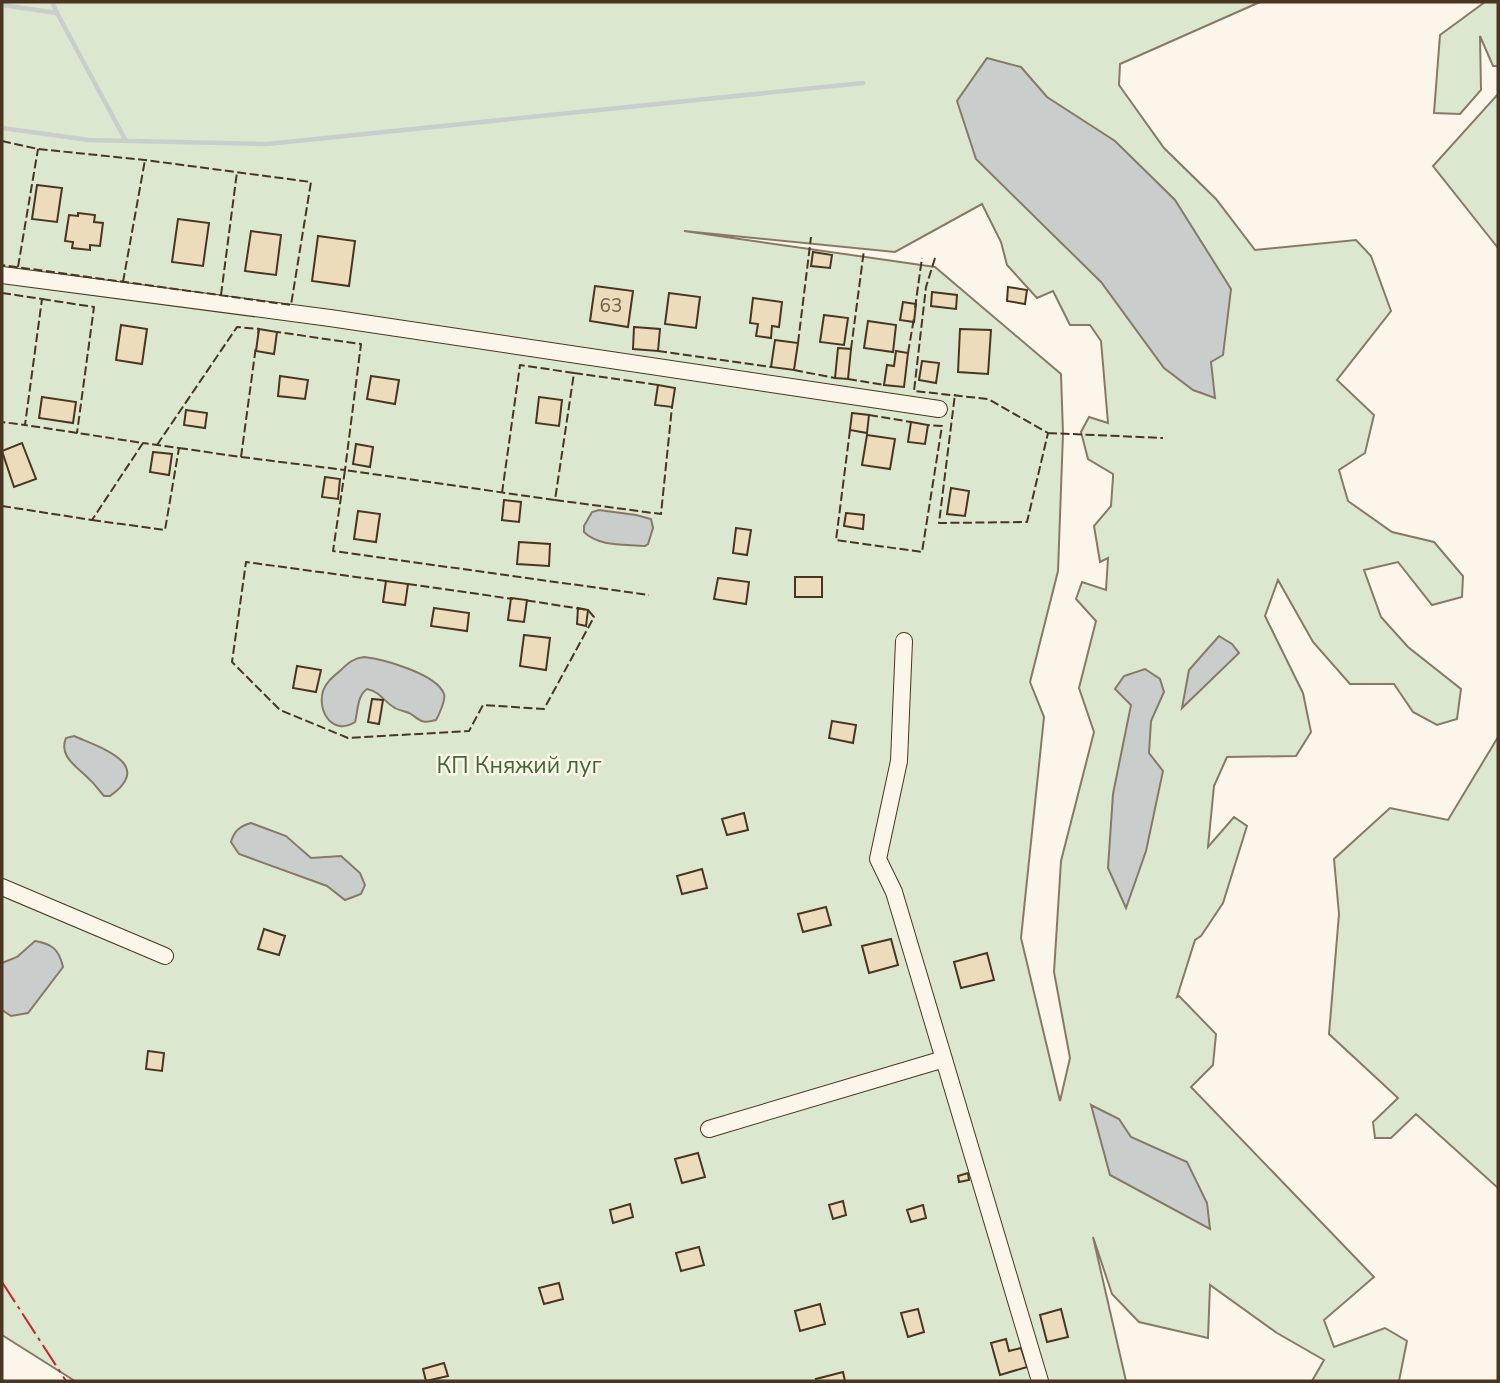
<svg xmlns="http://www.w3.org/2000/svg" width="1500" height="1383" font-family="'Nunito Sans',sans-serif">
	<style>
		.green { fill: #dce7d0; stroke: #887966; stroke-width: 2; fill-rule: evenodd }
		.water { fill: #c9cecd; stroke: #887966; stroke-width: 2 }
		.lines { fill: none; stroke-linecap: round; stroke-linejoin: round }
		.stream { stroke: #c9cecd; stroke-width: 4.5 }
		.building { fill: #ecdcbc; stroke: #4a3520; stroke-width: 2 }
		.minor-casing { stroke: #4a3520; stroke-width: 18 }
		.minor { stroke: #fbf6e9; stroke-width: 16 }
		.fence { stroke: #4a3520; stroke-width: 2; stroke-dasharray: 9 3.5; stroke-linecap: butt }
		.power { stroke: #c62828; stroke-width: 2; stroke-dasharray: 24 5 3.5 5; stroke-linecap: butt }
		.labels { text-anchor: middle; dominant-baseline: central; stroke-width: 5; stroke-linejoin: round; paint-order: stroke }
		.number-label { font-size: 19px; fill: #725f47 }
		.park-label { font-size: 23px; fill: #436837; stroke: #fbf6e9 }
	</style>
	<rect width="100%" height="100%" fill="#fbf6e9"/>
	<path class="green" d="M2,2H1260L1120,64L1119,85L1164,148L1216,199L1255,250L1356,240L1371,256L1391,311L1337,380L1374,415L1365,453L1339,470L1348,501L1392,532L1434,542L1463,576L1462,597L1432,605L1398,562L1364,570L1381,617L1408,647L1461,689L1457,719L1437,725L1413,712L1394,684H1350L1313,642L1278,580L1265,616L1303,693L1311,732L1296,756L1227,757L1214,786L1208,847L1234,817L1247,826L1223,903L1201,936L1195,940L1177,997L1179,996L1216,1034L1213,1065L1191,1087L1374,1277L1324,1320L1334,1347L1385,1328L1407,1341L1399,1381H1312L1324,1360L1277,1333L1210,1285L1208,1338L1139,1322L1112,1294L1093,1237L1126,1381H75L2,1335ZM982,204L1001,242L1007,265L1037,298L1053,291L1070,325H1090L1101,341L1108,423L1089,417L1081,432L1088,459L1113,474V477L1111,506L1094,526L1100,562L1108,558L1106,590L1082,582L1076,599L1096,621L1079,688L1094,732L1061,861L1054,972L1070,1058L1060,1101L1021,938L1044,717L1030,682L1058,571L1063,434L1061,374L935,267L684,231L895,252Z
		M1485,2H1498V66H1493L1480,36L1481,90L1460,114L1434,113L1440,35Z
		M1498,94V248L1433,166Z
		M1498,737V1188L1416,1114L1391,1138H1375L1373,1122L1398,1098L1329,1034L1339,914L1334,859L1390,808L1448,820Z"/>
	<path class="water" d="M987,58L1021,67L1047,97L1115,141L1175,200L1231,289L1223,355L1211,362L1215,398L1193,390L1164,368L1101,282L976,159L957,101Z
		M599,510L636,515L651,519L653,528L648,544L645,546C625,544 599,547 584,532V526L592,512Z
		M1219,636L1232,644L1239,653L1182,708L1189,670Z
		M364,657C383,659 437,674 444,694C446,699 439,715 436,720C422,724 421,721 411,714C406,711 400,711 395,708C384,702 381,692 367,689C357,696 358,711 355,722C333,736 317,712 323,691C326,682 334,676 341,670C348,663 354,658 364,657Z
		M1145,669L1160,679L1164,692L1151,721L1149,753L1163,771L1146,851L1126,908L1108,868L1113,794L1131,705L1115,689L1124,676Z
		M74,736C101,748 155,764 110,796H104C99,791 95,784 89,779C78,767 58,757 66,738Z
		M251,823L286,836L311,858L341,856L360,873L365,885L361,894L345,900L327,886L239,854L231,842C234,831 240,826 251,823Z
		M35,941C52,944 59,949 63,967L28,1013L11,1016L2,1010V963L17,957Z
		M1091,1105L1119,1119L1131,1137L1187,1162L1207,1203L1210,1229L1110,1175Z"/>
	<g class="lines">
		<path class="stream" d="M52,2L57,13
			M2,5L57,13L126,141
			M2,128L89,140L267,144L863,83"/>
	</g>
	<path class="building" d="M37,185L62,188L57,222L32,219Z
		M78,213L95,215L94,222L103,223L100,246L90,245V250L72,248L73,242L65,241L69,215L78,216Z
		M178,219L209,223L203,266L172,262Z
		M251,231L281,235L276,275L245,271Z
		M318,236L355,241L349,286L312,281Z
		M813,252L832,255L830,268L811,266Z
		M595,286L633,291L628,327L590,321Z
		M1008,287L1027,290L1025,304L1007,301Z
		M932,292L957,295L956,309L931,306Z
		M669,293L700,297L696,328L665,324Z
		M753,298L782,302L779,327L772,326L771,338L756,336L758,324L750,323Z
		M903,302L916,304L914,322L900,320Z
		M824,315L848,318L844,345L820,342Z
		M868,321L896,325L893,352L864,348Z
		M121,325L147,329L142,364L116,360Z
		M634,327L660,329L658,351L633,349Z
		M259,329L277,332L274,354L256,351Z
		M960,329L991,330L988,374L958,372Z
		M775,340L798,343L794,370L771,367Z
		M838,348L851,349L848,379L835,378Z
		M896,351L908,353L904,387L884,385L887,365L894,366Z
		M922,361L939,363L936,383L919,380Z
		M280,376L308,380L305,399L278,396Z
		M371,376L399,380L395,404L367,399Z
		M658,385L675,388L672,407L655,405Z
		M42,397L76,402L73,423L39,418Z
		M539,397L562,400L559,426L536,423Z
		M186,410L207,413L205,428L184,425Z
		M852,413L869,415L867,433L850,430Z
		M911,422L928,425L925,444L908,442Z
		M867,435L895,439L890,469L862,465Z
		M22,443L36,479L14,487L2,451Z
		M356,444L373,447L370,467L353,464Z
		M153,452L172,454L169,475L150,472Z
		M325,477L340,479L338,499L322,497Z
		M951,488L969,491L965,516L947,514Z
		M504,500L521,502L519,522L502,520Z
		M358,511L380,514L376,542L354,539Z
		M846,513L864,515L863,529L844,526Z
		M736,528L751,530L747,555L733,553Z
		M519,542L550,544L549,566L517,564Z
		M795,577H822V597H795Z
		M718,578L749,582L746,604L714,599Z
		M386,581L408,584L405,605L383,602Z
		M511,598L527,600L524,622L508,620Z
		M434,608L469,613L467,631L431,626Z
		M578,608L588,610L586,626L577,624Z
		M524,635L550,638L546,670L520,666Z
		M297,666L321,670L316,692L293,688Z
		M372,699L383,700L379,724L368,722Z
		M832,721L856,725L853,743L829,738Z
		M744,813L748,830L727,835L722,819Z
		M702,869L707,888L682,894L677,876Z
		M826,907L831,925L803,932L798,914Z
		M264,929L285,936L279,955L258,949Z
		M891,939L898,965L869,973L862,946Z
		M987,953L994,980L961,988L954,962Z
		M148,1051L164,1053L162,1071L146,1069Z
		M698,1153L705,1177L682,1183L675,1159Z
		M968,1173L969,1180L959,1182L958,1176Z
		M843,1201L846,1215L833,1219L829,1205Z
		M630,1204L633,1217L613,1223L610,1210Z
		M923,1205L926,1218L911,1222L907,1210Z
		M699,1247L704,1265L681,1271L676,1253Z
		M559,1283L563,1299L544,1304L539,1288Z
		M820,1304L825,1324L800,1331L795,1311Z
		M918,1309L924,1332L908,1337L901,1313Z
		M1061,1309L1068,1337L1047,1342L1040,1315Z
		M1006,1339L1009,1351L1021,1348L1027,1367L1000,1375L991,1343Z
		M444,1363L448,1376L426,1381L423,1369Z
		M843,1372L845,1381H817L816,1379Z"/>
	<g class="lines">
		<g class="minor-casing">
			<path id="minor" d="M2,275L330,318L939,409
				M904,641L899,761L878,859L894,892L1040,1381
				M2,887L165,956
				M709,1129L944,1059"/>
		</g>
		<use href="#minor" class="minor"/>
		<path class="fence" d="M2,141L38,149L145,160L311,182L291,305L2,265
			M935,258L926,287L914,391L988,399L1048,433L1027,522L939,523L955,394
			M18,267L38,149
			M123,282L145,160
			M2,293L42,299L25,425L2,422
			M221,295L237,172
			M42,299L94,307L77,433
			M915,308L922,258
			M798,343L811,237
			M851,349L864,250
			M658,351L771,367
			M908,353L914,318
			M794,370L835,378
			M574,373L658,385
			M848,379L884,385
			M869,415L911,422
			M850,430L836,540L922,552L942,426L928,425
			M1048,433L1163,438
			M157,445L237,327L259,329L258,333
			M179,448L241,457L256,346
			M241,457L345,470L361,344L277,332
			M502,493L520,365L574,373L555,500L345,470L333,551L649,595
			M555,500L661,514L672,407
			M2,506L92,520L143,443L25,425
			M92,520L165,530L179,448L143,443
			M386,581L246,562L232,662L280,710L348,738L469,731L483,705L544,709L594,617L588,610L524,600
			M408,584L513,599"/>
		<path class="power" d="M2,1282L66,1381"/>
	</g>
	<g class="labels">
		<g class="number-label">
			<text x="611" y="306">63</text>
		</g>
		<g class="park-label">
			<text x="519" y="765">КП Княжий луг</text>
		</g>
	</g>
	<rect width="1500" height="1383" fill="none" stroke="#4a3520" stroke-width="7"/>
</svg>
